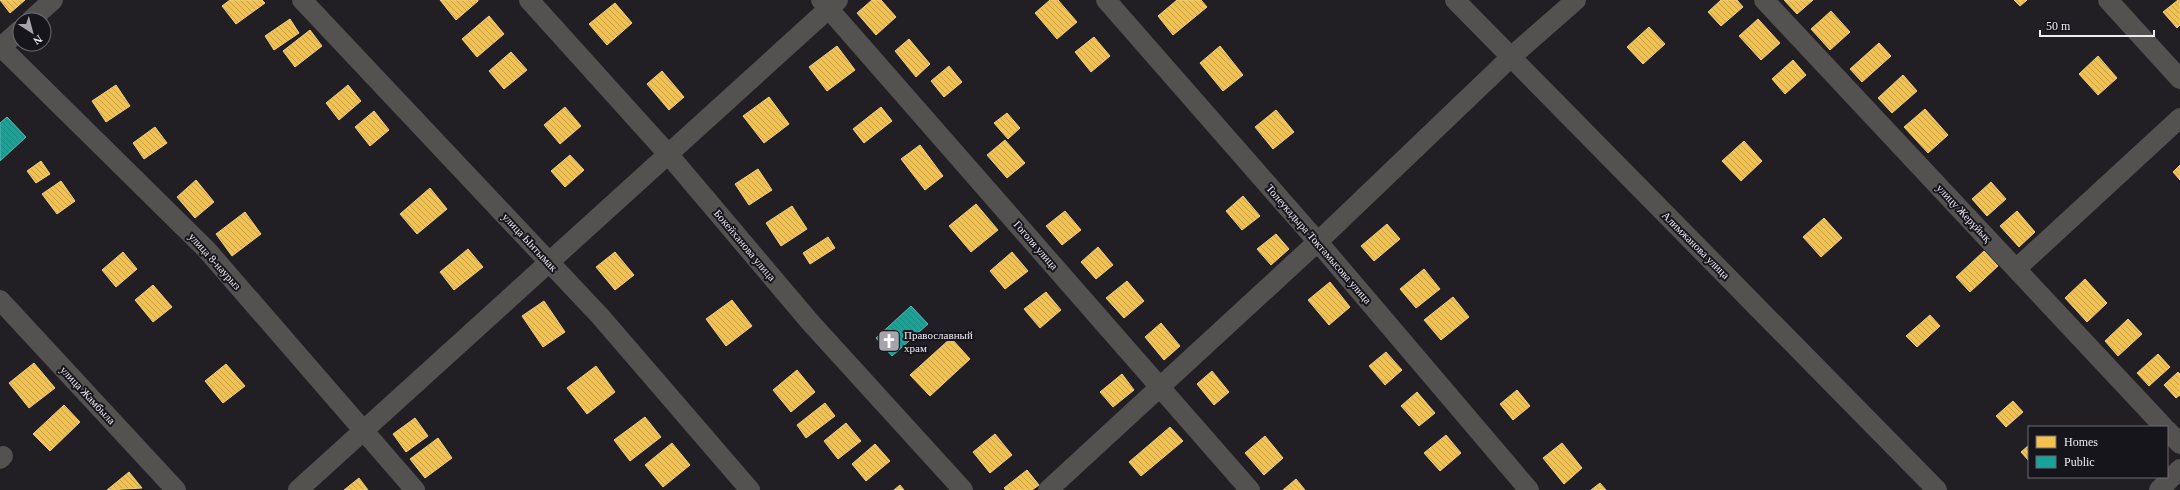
<svg xmlns="http://www.w3.org/2000/svg" width="2180" height="490" font-family="Georgia,serif">
	<style>
		.homes { fill: url(#homes-back-hatch); stroke: #f1ce7f }
		.public { fill: url(#public-back-hatch); stroke: #58b9b3 }
		.lines { fill: none; stroke-linecap: round; stroke-linejoin: round }
		.minor { stroke: #545251; stroke-width: 20 }
		.labels { text-anchor: middle; dominant-baseline: central; stroke-width: 4; stroke-linejoin: round; paint-order: stroke }
		.street-label { font-size: 11px; fill: #eeecf2; stroke: #17151c }
		.poi-label { font-size: 11px; fill: #eeecf2; stroke: #17151c; text-anchor: start }
	</style>
	<defs>
		<pattern id="homes-back-hatch" width="6" height="6" patternUnits="userSpaceOnUse"><rect width="6" height="6" fill="#f2c14e"/><path d="M-1 5l2 2M0 0l6 6M5-1l2 2" fill="none" stroke="#c7a24d"/></pattern>
		<pattern id="public-back-hatch" width="6" height="6" patternUnits="userSpaceOnUse"><rect width="6" height="6" fill="#17a398"/><path d="M-1 5l2 2M0 0l6 6M5-1l2 2" fill="none" stroke="#258780"/></pattern>
	</defs>
	<rect width="100%" height="100%" fill="#211f24"/>
	<path class="homes" d="M0,0H25L10,13Z
		M230,0H262L265,3L236,24L222,6Z
		M440,0H478V1L456,20Z
		M872,0H881L896,17L876,35L857,13Z
		M1050,0H1058L1077,22L1057,39L1035,13Z
		M1177,0H1201L1207,7L1173,35L1158,16Z
		M1721,0H1737L1743,7L1721,26L1708,12Z
		M1784,0H1813L1797,14Z
		M2014,0H2027L2020,6Z
		M2178,0H2180V25L2177,28L2163,12Z
		M615,3L632,23L607,45L589,24Z
		M1831,11L1850,32L1830,50L1811,29Z
		M489,16L504,34L477,57L462,39Z
		M290,19L299,33L274,50L265,36Z
		M1758,19L1780,43L1761,60L1739,36Z
		M1649,27L1665,44L1643,64L1627,47Z
		M310,30L322,46L295,67L283,51Z
		M1094,37L1110,56L1091,72L1075,52Z
		M909,39L930,64L916,77L895,51Z
		M1879,43L1891,56L1862,82L1850,69Z
		M837,46L855,70L827,91L809,67Z
		M1220,46L1243,75L1223,91L1200,63Z
		M511,52L527,70L504,89L489,71Z
		M2098,56L2117,78L2098,95L2079,74Z
		M1793,60L1806,75L1785,94L1772,79Z
		M949,66L962,82L944,97L931,81Z
		M662,71L684,97L669,110L647,84Z
		M1903,75L1917,91L1892,113L1878,98Z
		M116,85L130,106L106,122L92,101Z
		M348,85L361,101L339,120L326,103Z
		M769,97L789,124L764,143L743,116Z
		M565,107L581,126L560,144L544,125Z
		M881,107L892,121L864,143L853,129Z
		M1925,109L1948,135L1928,153L1904,127Z
		M1276,110L1294,132L1273,149L1255,127Z
		M374,111L389,130L370,146L355,127Z
		M1007,113L1020,128L1008,139L994,123Z
		M155,127L167,143L144,159L133,143Z
		M1005,140L1025,163L1007,178L987,155Z
		M1744,141L1762,161L1741,181L1722,161Z
		M920,145L943,176L925,190L901,159Z
		M570,155L584,170L565,187L551,171Z
		M41,161L50,174L36,183L27,171Z
		M2180,165V180L2173,172Z
		M758,169L772,190L749,205L735,184Z
		M196,180L214,202L195,218L177,197Z
		M61,181L75,201L57,214L42,194Z
		M1991,182L2006,199L1987,216L1972,199Z
		M430,188L447,209L417,234L400,214Z
		M1243,196L1260,216L1242,230L1226,211Z
		M976,204L998,230L971,252L949,226Z
		M792,206L807,229L781,246L766,223Z
		M1065,211L1081,230L1062,245L1046,226Z
		M2017,211L2035,232L2019,247L2000,226Z
		M245,212L261,234L232,256L216,234Z
		M1824,218L1842,238L1821,257L1803,237Z
		M1387,224L1400,239L1374,261L1361,246Z
		M1276,234L1289,249L1271,265L1257,249Z
		M828,237L835,248L810,264L803,253Z
		M1098,247L1113,265L1096,279L1081,262Z
		M468,249L483,267L454,290L440,272Z
		M1984,251L1998,266L1970,292L1956,277Z
		M123,252L137,269L116,287L102,270Z
		M615,252L634,275L615,290L596,267Z
		M1012,252L1028,271L1005,289L990,271Z
		M1424,269L1440,289L1416,308L1400,289Z
		M2085,279L2107,303L2087,322L2065,298Z
		M1127,281L1144,301L1124,318L1106,298Z
		M1330,282L1350,307L1329,325L1308,300Z
		M153,285L172,307L153,322L135,300Z
		M1046,292L1061,310L1040,328L1024,309Z
		M1453,297L1469,317L1441,340L1424,320Z
		M732,300L752,326L726,346L706,319Z
		M544,301L565,332L543,347L522,316Z
		M1930,315L1940,326L1917,347L1906,336Z
		M2128,319L2142,334L2118,356L2105,341Z
		M1161,323L1180,346L1164,360L1145,337Z
		M951,338L970,359L930,396L910,375Z
		M1386,352L1402,370L1385,385L1369,366Z
		M2158,354L2170,367L2149,386L2137,373Z
		M34,363L55,388L29,408L9,383Z
		M226,364L245,386L223,403L205,381Z
		M596,366L615,392L587,414L567,388Z
		M797,370L815,392L791,412L773,390Z
		M1212,371L1229,392L1214,405L1197,384Z
		M2178,372L2180,374V395L2176,398L2164,385Z
		M1122,374L1134,390L1113,407L1100,392Z
		M1517,390L1530,406L1513,420L1500,404Z
		M1417,392L1435,413L1419,426L1401,406Z
		M2013,401L2023,412L2006,427L1996,416Z
		M825,403L835,416L806,438L797,425Z
		M64,405L80,422L50,451L33,434Z
		M645,417L661,437L630,461L614,440Z
		M415,418L428,436L406,452L393,434Z
		M846,423L861,441L838,459L824,441Z
		M1170,427L1183,441L1141,476L1129,462Z
		M995,434L1012,455L990,473L973,452Z
		M1446,435L1461,453L1440,471L1424,453Z
		M1265,436L1283,458L1264,475L1245,453Z
		M438,438L452,458L425,478L410,459Z
		M672,443L690,465L663,487L645,465Z
		M1562,443L1582,468L1564,484L1543,458Z
		M875,444L890,461L866,481L852,464Z
		M2029,445V461L2021,452Z
		M1027,470L1039,485L1032,490H1006L1004,488Z
		M129,472L142,488L107,490Z
		M359,478L368,490H344Z
		M1296,479L1305,490H1283Z
		M1600,483L1606,490H1591Z
		M900,485L904,490H894Z"/>
	<path class="public" d="M7,117L26,137L0,161V123Z
		M911,306L928,324L892,356L876,338Z"/>
	<g class="lines">
		<path class="minor" d="M302,0L600,316L750,490
			M529,0L668,154L810,322L963,490
			M821,0L1250,490
			M1106,0L1318,242L1529,490
			M1455,0L1937,490
			M1764,0L2164,427
			M2108,0L2180,79
			M31,20L53,0
			M0,46L206,249L415,490
			M0,48L20,30
			M2016,269L2180,118
			M0,300L176,490
			M2167,430L2180,444
			M0,459L3,456
			M298,490L838,0
			M1048,490L1326,234L1511,57L1576,0
			M2159,490L2180,469"/>
	</g>
	<defs>
		<g id="church-square" transform="scale(1.15)"><rect x="-9" y="-9" width="18" height="18" rx="4" fill="#a6a4aa" stroke="#17151c"/><path d="M-1.2-6h2.4v3.5h3.3v2.4h-3.3V6h-2.4V-.1h-3.3v-2.4h3.3Z" fill="#fff"/></g>
	</defs>
	<g fill-rule="evenodd">
		<use href="#church-square" x="889" y="341"/>
	</g>
	<g class="labels">
		<g class="street-label">
			<text transform="translate(1964 213) rotate(47)">улицу Жерұйық</text>
			<text transform="translate(530 242) rotate(47)">улица Ынтымак</text>
			<text transform="translate(1319 244) rotate(49)">Толеукадыра Токтамысова улица</text>
			<text transform="translate(745 245) rotate(50)">Бокейханова улица</text>
			<text transform="translate(1036 245) rotate(49)">Гоголя улица</text>
			<text transform="translate(1696 245) rotate(45)">Алимжанова улица</text>
			<text transform="translate(215 261) rotate(48)">улица 8-наурыз</text>
			<text transform="translate(88 395) rotate(47)">улица Жамбыла</text>
		</g>
		<g class="poi-label">
			<text x="904" y="335">Православный<tspan x="904" dy="13">храм</tspan></text>
		</g>
	</g>
	<rect x="2028" y="426" width="140" height="52" fill="#17151c" stroke="#6d6b72"/>
	<rect x="2036" y="436" width="20" height="12" fill="#f2c14e" stroke="#6d6b72"/>
	<text x="2064" y="446" font-size="12" fill="#eeecf2">Homes</text>
	<rect x="2036" y="456" width="20" height="12" fill="#17a398" stroke="#6d6b72"/>
	<text x="2064" y="466" font-size="12" fill="#eeecf2">Public</text>
	<g transform="translate(32 32) rotate(144)"><circle r="19" fill="#17151c" stroke="#6d6b72"/>
	<path d="M0-3L7 15L0 10L-7 15Z" fill="#a6a4aa"/>
	<text y="-6" font-size="11" font-weight="bold" text-anchor="middle" fill="#eeecf2">N</text>
	</g>
	<path d="M2040 30v6h114v-6" fill="none" stroke="#eeecf2" stroke-width="2"/>
	<text x="2046" y="30" font-size="12" fill="#eeecf2" stroke="#17151c" stroke-width="3" paint-order="stroke">50 m</text>
</svg>
